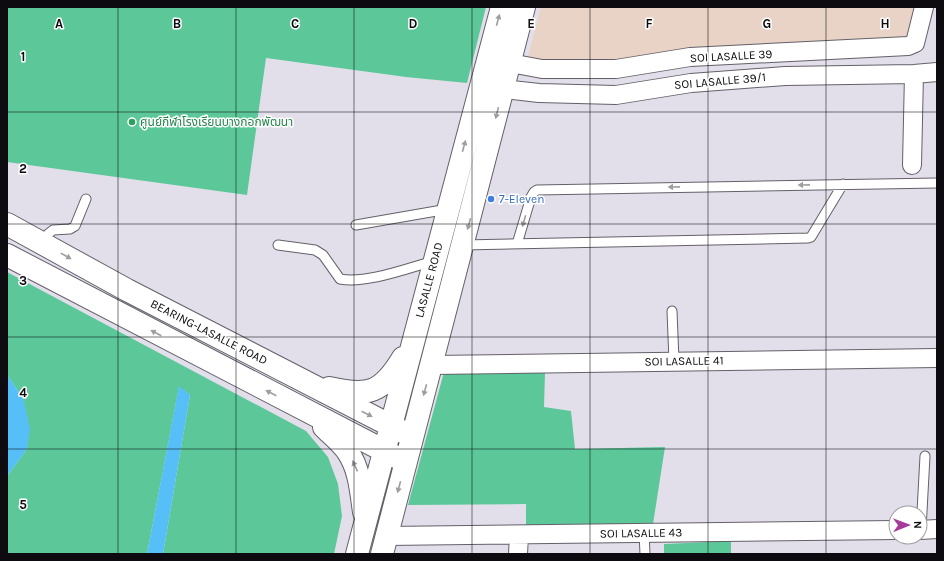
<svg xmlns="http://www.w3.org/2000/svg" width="944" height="561" font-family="Karla,'Noto Sans Thai',sans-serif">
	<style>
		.education { fill: #e8d3c6 }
		.green { fill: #5cc89a }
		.water { fill: #57bff8 }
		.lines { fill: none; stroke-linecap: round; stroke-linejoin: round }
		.lane-casing { stroke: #646069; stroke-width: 11 }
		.street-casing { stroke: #646069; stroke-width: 20 }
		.secondary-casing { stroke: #646069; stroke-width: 24 }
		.lane { stroke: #fff; stroke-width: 9 }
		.street { stroke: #fff; stroke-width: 18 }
		.secondary { stroke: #fff; stroke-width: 22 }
		.oneway { fill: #9e9d9f }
		.grid { fill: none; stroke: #0d0b0f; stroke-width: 1; stroke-opacity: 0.55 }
		.leisure-dot { fill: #2e9e5b; stroke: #fff; stroke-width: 1.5 }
		.shop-dot { fill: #3f7fe0; stroke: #fff; stroke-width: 1.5 }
		.labels { text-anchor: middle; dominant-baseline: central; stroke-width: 3; stroke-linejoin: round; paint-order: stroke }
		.street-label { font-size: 12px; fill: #0d0b0f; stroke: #fff }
		.leisure-label { font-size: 12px; fill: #27864d; stroke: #fff; text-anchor: start }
		.shop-label { font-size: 12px; fill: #366cbe; stroke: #fff; text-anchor: start }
		.grid-label { font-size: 13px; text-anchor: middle; font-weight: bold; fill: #0d0b0f; stroke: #fff; stroke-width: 3; stroke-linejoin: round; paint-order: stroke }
	</style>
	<rect width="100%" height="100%" fill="#e3dfea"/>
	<path class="education" d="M541,7H919L911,41L616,64L527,60Z"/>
	<path class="green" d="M7,7H486L467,83L406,77L266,58L247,195L7,162Z
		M7,272L306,431L328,457L338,484L342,516L334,554H163L190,395L179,387L147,554H7V476L27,449L23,398L7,375Z
		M444,372L545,373L544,407L571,411L575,449L665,447L653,524L526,526V504L408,505Z
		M731,541V554H664V544Z"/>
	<path class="water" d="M7,375L23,398L30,429L27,449L7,476Z
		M179,386L190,395L163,554H147Z"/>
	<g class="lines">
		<g class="lane-casing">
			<path id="lane" d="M356,225L448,209
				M43,244L48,234L53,230L70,229L75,226L86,199
				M517,244L531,197L534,192L537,190L937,183
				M278,245L315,250L323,255L340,279C367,284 408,268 434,261
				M463,245L808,238L811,237L843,184
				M672,311L674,361
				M921,530L925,456
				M644,533L645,554"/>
		</g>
		<g class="street-casing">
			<path id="street" d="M510,63L542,69H616L690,57L908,46L915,43L924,7
				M504,89L539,93L616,95L691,83L785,76L914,74L937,72
				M912,165L914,74
				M432,365L937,358
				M920,530L937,529
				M386,536L896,530
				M518,554L519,535"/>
		</g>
		<g class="secondary-casing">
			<path id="secondary" d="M7,224L127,290L403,432
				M7,255L396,457
				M329,388C369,397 382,393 403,358
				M324,427C332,435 342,443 348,452C360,470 361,492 364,512
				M357,554L502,7
				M382,554L524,7"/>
		</g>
		<use href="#lane" class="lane"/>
		<use href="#street" class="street"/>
		<use href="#secondary" class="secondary"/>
	</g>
	<defs><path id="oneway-solid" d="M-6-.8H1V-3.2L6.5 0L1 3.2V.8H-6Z"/></defs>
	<g class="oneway">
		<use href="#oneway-solid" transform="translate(498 20) rotate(-75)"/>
		<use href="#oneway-solid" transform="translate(497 113) rotate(104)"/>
		<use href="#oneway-solid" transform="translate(464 146) rotate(-75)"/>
		<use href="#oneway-solid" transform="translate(804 185) rotate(179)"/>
		<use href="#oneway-solid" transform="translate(674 187) rotate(179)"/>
		<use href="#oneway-solid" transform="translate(524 221) rotate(106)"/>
		<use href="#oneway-solid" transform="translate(469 224) rotate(105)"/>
		<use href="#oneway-solid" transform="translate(66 256) rotate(29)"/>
		<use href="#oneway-solid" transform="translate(156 333) rotate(-152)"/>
		<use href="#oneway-solid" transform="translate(425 390) rotate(105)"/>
		<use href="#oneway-solid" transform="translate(271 393) rotate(-152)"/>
		<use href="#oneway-solid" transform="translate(367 414) rotate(27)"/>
		<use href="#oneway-solid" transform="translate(355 466) rotate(-115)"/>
		<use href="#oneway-solid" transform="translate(399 487) rotate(105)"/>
	</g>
	<path class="grid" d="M118,7V554M236,7V554M354,7V554M472,7V554M590,7V554M708,7V554M826,7V554M7,112H937M7,224H937M7,337H937M7,449H937"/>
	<circle class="leisure-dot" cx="132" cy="122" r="4"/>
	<circle class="shop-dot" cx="491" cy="199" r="4"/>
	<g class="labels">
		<g class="street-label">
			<text transform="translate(731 56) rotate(-3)">SOI LASALLE 39</text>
			<text transform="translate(720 81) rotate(-5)">SOI LASALLE 39/1</text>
			<text transform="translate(429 280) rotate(-75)">LASALLE ROAD</text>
			<text transform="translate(209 332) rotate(27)">BEARING-LASALLE ROAD</text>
			<text transform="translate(684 361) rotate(-1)">SOI LASALLE 41</text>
			<text transform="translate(641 533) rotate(-1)">SOI LASALLE 43</text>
		</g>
		<g class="leisure-label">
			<text x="140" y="122">ศูนย์กีฬาโรงเรียนบางกอกพัฒนา</text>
		</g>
		<g class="shop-label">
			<text x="499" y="199">7-Eleven</text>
		</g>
	</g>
	<g class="grid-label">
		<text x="59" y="28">A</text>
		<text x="177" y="28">B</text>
		<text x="295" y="28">C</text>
		<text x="413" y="28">D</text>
		<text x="531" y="28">E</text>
		<text x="649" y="28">F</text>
		<text x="767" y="28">G</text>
		<text x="885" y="28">H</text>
		<text x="23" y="61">1</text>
		<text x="23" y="173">2</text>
		<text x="23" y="285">3</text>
		<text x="23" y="397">4</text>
		<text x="23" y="509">5</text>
	</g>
	<rect width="944" height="561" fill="none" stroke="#0d0b0f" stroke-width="16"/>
	<g transform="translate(908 525) rotate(89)"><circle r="19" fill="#ffffff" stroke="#9e9d9f"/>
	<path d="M0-3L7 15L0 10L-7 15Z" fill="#a73b9c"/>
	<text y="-6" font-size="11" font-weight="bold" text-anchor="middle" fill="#0d0b0f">N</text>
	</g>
</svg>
